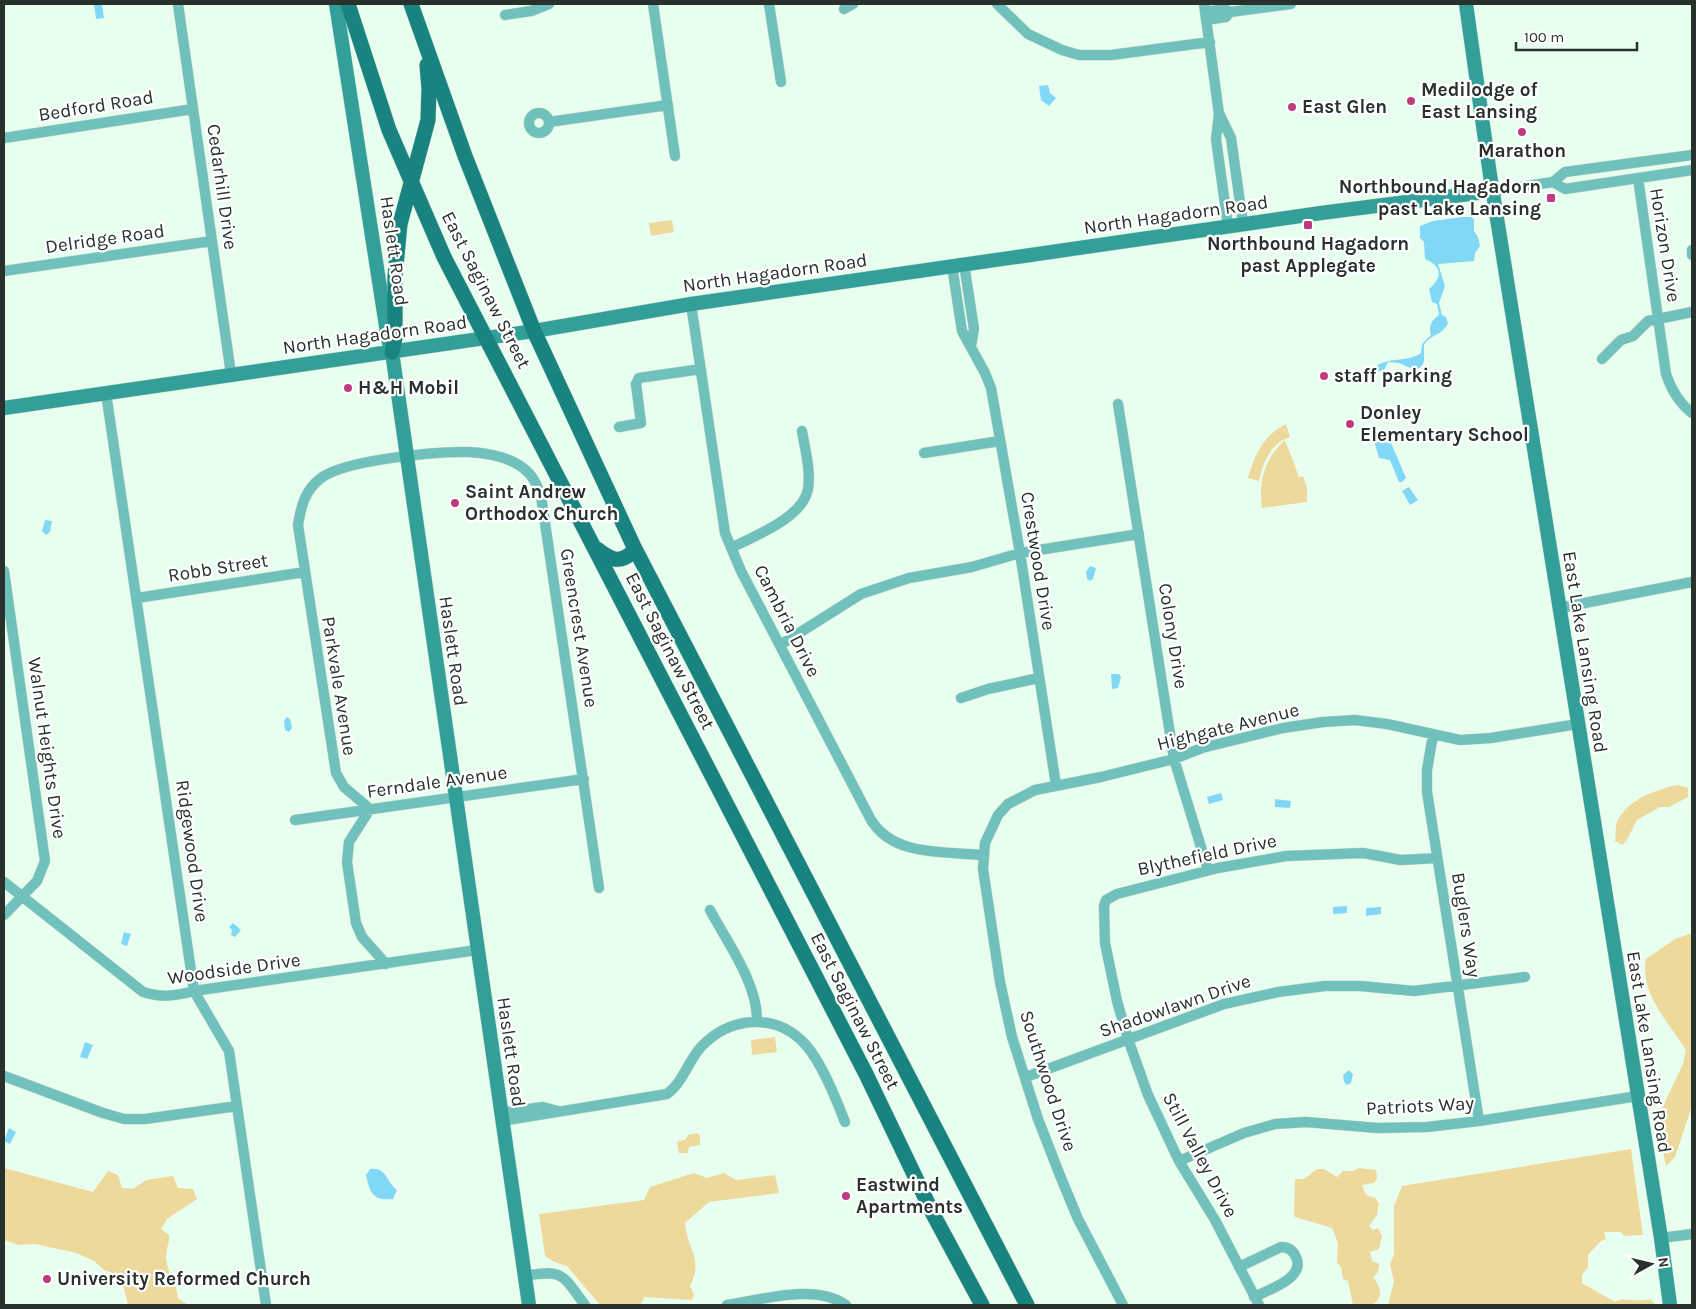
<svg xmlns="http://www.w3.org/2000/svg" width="1696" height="1309" font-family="Karla,sans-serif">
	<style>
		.green { fill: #eed99d }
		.water { fill: #81d7f6 }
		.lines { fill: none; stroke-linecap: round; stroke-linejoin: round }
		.street-casing { stroke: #c5dacd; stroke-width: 11 }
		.secondary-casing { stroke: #c5dacd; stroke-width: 15 }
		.primary-casing { stroke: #c5dacd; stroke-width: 16 }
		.street { stroke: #70c0bb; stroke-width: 10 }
		.secondary { stroke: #329f99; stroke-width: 14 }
		.primary { stroke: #19847f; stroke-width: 15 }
		.poi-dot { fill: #be3b81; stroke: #fff; stroke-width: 2 }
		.labels { text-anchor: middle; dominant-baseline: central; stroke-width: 4.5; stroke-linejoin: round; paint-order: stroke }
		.poi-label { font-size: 19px; font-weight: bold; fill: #28312b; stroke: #fff; text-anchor: start }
		.street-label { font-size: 19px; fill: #28312b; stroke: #fff }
	</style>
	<rect width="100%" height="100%" fill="#e8fff0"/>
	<path class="green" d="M672,220L674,232L651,236L649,223Z
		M1286,424L1290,437C1271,443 1263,462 1259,481L1248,478C1254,456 1264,434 1286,424Z
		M1285,440L1299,477L1303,476L1307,488V502L1262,508C1258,481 1265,458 1285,440Z
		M1678,785L1688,788V797L1669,807H1660L1637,820L1627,840L1622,845L1615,841C1616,836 1615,827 1617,822C1626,800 1657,789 1678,785Z
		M1692,933V1106L1675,1157L1666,1166L1656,1121L1683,1064L1686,1050C1669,1023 1639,992 1646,959L1675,939Z
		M775,1037L777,1052L752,1055L751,1040Z
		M697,1133L700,1135V1145L689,1147L688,1153H679L677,1142L686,1139L688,1135Z
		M1631,1149L1643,1235L1624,1236L1621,1232H1604L1606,1239L1601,1241L1588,1255V1267L1582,1275V1283L1615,1302C1623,1296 1637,1303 1650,1299L1656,1305H1388L1394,1281L1390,1265L1394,1254V1206L1402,1186Z
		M4,1168L93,1192L108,1171L118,1175L122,1188L133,1189L146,1180L173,1176L178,1188L193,1189L197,1199L167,1219L161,1229L169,1235C170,1243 165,1251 166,1259C168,1274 177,1284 178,1298L188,1305H128L124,1288L115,1274L104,1270L94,1261L76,1253L35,1244L19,1245L4,1240Z
		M1359,1168L1376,1170L1377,1178L1374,1183L1362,1185L1366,1195L1375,1198L1379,1203L1377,1215L1369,1226L1373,1230L1378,1228L1382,1236L1379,1249L1370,1252L1372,1261L1379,1264L1378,1272L1373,1277C1379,1284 1385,1298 1373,1304C1368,1307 1359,1305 1353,1305L1348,1281L1343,1279L1341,1267L1337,1263L1338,1243L1332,1228L1295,1217L1294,1214L1295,1179H1304L1317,1169H1324L1337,1177L1343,1171H1353Z
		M694,1173L707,1178L724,1173L736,1180L775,1175L779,1193L709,1202L685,1223C687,1249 704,1260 690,1286L694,1295L692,1300L644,1297L641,1305H600L567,1266L554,1262L545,1256L539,1214L644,1200L650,1187Z"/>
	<path class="water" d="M94,4H102L104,18L96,19Z
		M1048,85L1050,93L1056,98L1049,106L1041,100L1039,86Z
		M1462,217H1472L1474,220V231L1478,237L1480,246L1475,253L1474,261L1438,264L1445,286L1439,303L1442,315L1446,317L1448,323C1443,335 1431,334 1424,345C1423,357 1428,365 1415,370L1399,363L1388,362L1384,370L1374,373V368C1387,356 1407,363 1421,353L1422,344L1431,335C1428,326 1432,320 1439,315L1437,304L1432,302L1429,289C1443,277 1442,266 1425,259L1424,242L1420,238V226L1433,221Z
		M1381,429H1385L1406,478L1402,482H1399L1390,460L1379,458L1374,441Z
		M1409,487L1418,500L1410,505L1402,491Z
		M45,520L52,521L50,532L46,535L42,531Z
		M1090,566L1096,568L1093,579L1090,581L1087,579L1086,572Z
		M1111,674H1119L1121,677L1118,688L1112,689Z
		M287,717L290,719L292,728L289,732L285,730L284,721Z
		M1221,793L1223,800L1209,804L1207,797Z
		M1275,799L1291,801L1290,808L1275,807Z
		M1347,906V913L1333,914V907Z
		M1381,907V914L1366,916V908Z
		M233,923L241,930L235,937L231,935L232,930L229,927Z
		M124,932L131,934L127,946L121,944Z
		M85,1042L93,1045L87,1059L80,1057Z
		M1349,1070L1353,1074L1351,1083L1347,1085L1344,1082L1343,1075Z
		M9,1128L16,1132L10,1144L4,1141Z
		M370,1169C387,1167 386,1182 397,1190L393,1199C374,1201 370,1194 366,1175Z"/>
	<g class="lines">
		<g class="street-casing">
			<path id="street" d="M178,4L231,374
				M653,4L675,156
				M769,4L781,82
				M997,4L1028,34L1062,50L1079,55H1111L1210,42
				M1204,4L1219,114L1216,139L1228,226
				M844,9L853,4
				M1205,12L1225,9L1230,12
				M505,15L531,11L549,4
				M1206,20L1226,17L1230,12L1291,4
				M529 123a10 10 0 1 1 20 0a10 10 0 1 1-20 0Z
				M1220,115L1231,138L1243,224
				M549,122L668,105
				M4,138L193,109
				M1638,178L1666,374C1671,389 1679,403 1692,413
				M1553,182L1565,189L1692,170
				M1493,191L1553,182L1565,172L1692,155
				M1692,250V255
				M964,264L974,329L971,346
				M952,266L962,331L985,373L991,388L1020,553L1056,785
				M4,271L212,241
				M691,304L725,533L741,571L871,820C894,857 944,851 982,855
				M1602,359L1621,340L1633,336L1648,321L1692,312
				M106,393L194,991L229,1051L266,1305
				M1118,404L1174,759L1208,870
				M619,427L641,423L636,384L639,378L701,369
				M924,453L1000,441
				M731,548C754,536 803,518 808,489C811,471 805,449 802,431
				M4,571L45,861L37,881L4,915
				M137,598L305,572
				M1559,608L1692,582
				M780,645L861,594L909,578L972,567L1020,553L1139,534
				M961,698L988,689L1039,678
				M1433,735L1427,770V792L1479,1121
				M295,820L584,779
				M4,882L143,992C162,998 175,996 194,991L477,950
				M710,910C727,942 758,984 757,1021
				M386,964L362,937L356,923L347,862L349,842L370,809L344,787L336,773L298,525C301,506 305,490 321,478C345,460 437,451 469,452C486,453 509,457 523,468C533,475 537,485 541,496L599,888
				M4,1076L103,1113L124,1119H145L237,1106
				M1026,1077L1224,1004L1278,992L1325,986H1360L1414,991L1525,977
				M500,1113L543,1107L558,1111
				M502,1121L667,1094C685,1081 689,1056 706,1042C735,1016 777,1014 805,1044C822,1063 836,1099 845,1122
				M1179,1161L1244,1133L1275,1124L1306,1122L1377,1128L1427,1127L1479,1121L1638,1096
				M1661,1238L1692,1234
				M1239,1267L1281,1247C1288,1247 1293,1250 1296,1257C1306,1278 1268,1290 1254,1297
				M524,1276C565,1269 562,1275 585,1305
				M727,1305C762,1300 815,1283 846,1305
				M1123,1305L1078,1219L1059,1173L1038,1119L1012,1037L1000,982L983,869L985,843L998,815L1008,804L1035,790L1101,777L1174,759L1202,748L1283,728L1323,722L1355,720L1387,724L1460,740L1491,738L1578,724
				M1259,1305L1215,1220L1179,1161L1148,1095L1128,1039L1117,1001L1105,943L1104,906L1106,900L1117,894L1218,868L1286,856L1363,853L1401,860L1437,858"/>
		</g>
		<g class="secondary-casing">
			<path id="secondary" d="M336,4L388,339L392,352L529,1305
				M1466,4L1490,175L1661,1238L1670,1305
				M4,408L534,331L691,304L1321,213L1493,191"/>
		</g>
		<g class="primary-casing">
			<path id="primary" d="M348,4L389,130L444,257L866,1074L934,1216L982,1305
				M411,4L465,156L534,331L634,547L1027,1305
				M392,352L395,338V276L400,224L428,120L429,88L427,65
				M597,549C611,560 619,564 633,552L634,547"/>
		</g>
		<use href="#street" class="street"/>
		<use href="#secondary" class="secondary"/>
		<use href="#primary" class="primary"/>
	</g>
	<g class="poi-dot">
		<circle cx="1411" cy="101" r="5"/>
		<circle cx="1292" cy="107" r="5"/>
		<circle cx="1522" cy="132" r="5"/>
		<rect x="1546" y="193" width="10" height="10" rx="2.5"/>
		<rect x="1303" y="220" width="10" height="10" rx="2.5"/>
		<circle cx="1324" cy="376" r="5"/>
		<circle cx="348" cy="388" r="5"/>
		<circle cx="1350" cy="424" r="5"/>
		<circle cx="455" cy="503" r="5"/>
		<circle cx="846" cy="1196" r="5"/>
		<circle cx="47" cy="1279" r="5"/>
	</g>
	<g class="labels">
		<g class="poi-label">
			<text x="1421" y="90">Medilodge of<tspan x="1421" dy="22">East Lansing</tspan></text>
			<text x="1302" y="107">East Glen</text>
			<text x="1522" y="151" text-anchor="middle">Marathon</text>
			<text x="1541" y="187" text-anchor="end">Northbound Hagadorn<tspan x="1541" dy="22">past Lake Lansing</tspan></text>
			<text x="1308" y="244" text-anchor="middle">Northbound Hagadorn<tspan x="1308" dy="22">past Applegate</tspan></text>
			<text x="1334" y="376">staff parking</text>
			<text x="358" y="388">H&amp;H Mobil</text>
			<text x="1360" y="413">Donley<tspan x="1360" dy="22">Elementary School</tspan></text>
			<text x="465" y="492">Saint Andrew<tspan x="465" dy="22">Orthodox Church</tspan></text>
			<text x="856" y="1185">Eastwind<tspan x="856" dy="22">Apartments</tspan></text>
			<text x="57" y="1279">University Reformed Church</text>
		</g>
		<g class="street-label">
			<text transform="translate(96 106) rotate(-9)">Bedford Road</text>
			<text transform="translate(222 187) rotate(82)">Cedarhill Drive</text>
			<text transform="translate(1176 215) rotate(-8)">North Hagadorn Road</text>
			<text transform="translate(105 239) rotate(-8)">Delridge Road</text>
			<text transform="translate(1665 245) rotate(81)">Horizon Drive</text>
			<text transform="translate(394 251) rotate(82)">Haslett Road</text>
			<text transform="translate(775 273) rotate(-8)">North Hagadorn Road</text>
			<text transform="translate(486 290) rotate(63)">East Saginaw Street</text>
			<text transform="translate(375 335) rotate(-8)">North Hagadorn Road</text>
			<text transform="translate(1038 561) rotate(81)">Crestwood Drive</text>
			<text transform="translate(218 568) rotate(-9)">Robb Street</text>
			<text transform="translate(787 621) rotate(63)">Cambria Drive</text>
			<text transform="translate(579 628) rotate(81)">Greencrest Avenue</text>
			<text transform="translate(1173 636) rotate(81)">Colony Drive</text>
			<text transform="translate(453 651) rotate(82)">Haslett Road</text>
			<text transform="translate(670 651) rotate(63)">East Saginaw Street</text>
			<text transform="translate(1585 652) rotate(81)">East Lake Lansing Road</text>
			<text transform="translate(339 686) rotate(81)">Parkvale Avenue</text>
			<text transform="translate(1228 727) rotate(-14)">Highgate Avenue</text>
			<text transform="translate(47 748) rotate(82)">Walnut Heights Drive</text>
			<text transform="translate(437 782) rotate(-8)">Ferndale Avenue</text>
			<text transform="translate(192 851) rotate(82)">Ridgewood Drive</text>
			<text transform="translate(1207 855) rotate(-12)">Blythefield Drive</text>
			<text transform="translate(1466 925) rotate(81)">Buglers Way</text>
			<text transform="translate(234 969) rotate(-8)">Woodside Drive</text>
			<text transform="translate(1175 1006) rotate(-19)">Shadowlawn Drive</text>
			<text transform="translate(855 1011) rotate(63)">East Saginaw Street</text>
			<text transform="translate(511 1052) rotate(82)">Haslett Road</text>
			<text transform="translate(1649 1052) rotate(81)">East Lake Lansing Road</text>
			<text transform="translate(1048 1081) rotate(72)">Southwood Drive</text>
			<text transform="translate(1420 1106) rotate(-3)">Patriots Way</text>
			<text transform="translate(1200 1155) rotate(62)">Still Valley Drive</text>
		</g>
	</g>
	<rect width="1696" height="1309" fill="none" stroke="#28312b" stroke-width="10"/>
	<g transform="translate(1651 1264) rotate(82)" stroke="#ffffff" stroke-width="4" paint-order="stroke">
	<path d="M0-4L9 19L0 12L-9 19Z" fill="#28312b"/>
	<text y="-8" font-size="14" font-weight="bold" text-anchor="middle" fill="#28312b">N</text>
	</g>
	<path d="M1516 42v8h121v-8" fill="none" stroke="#28312b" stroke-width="2.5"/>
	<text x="1524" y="42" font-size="15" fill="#28312b" stroke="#ffffff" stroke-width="4" paint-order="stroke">100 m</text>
</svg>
